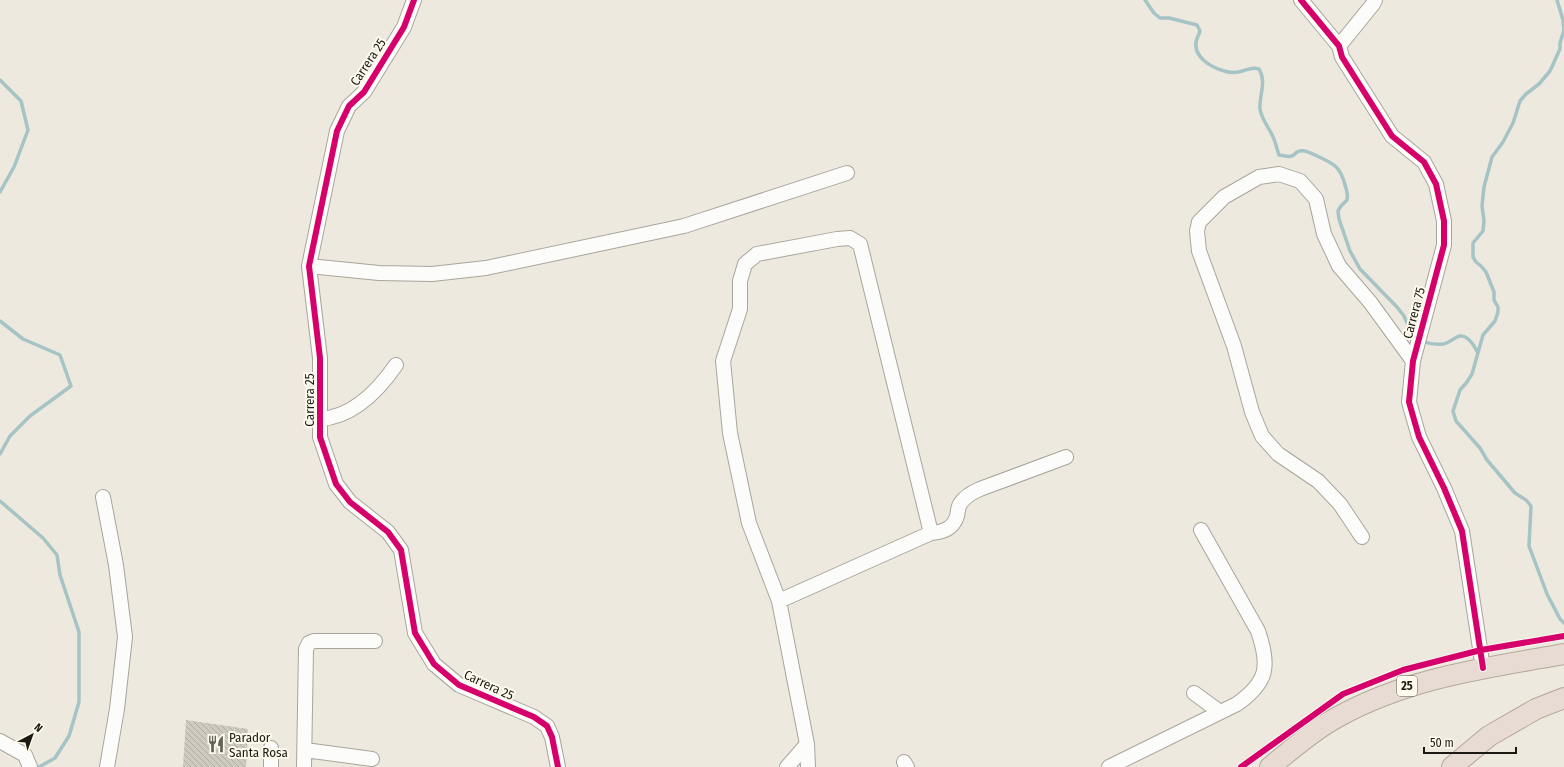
<svg xmlns="http://www.w3.org/2000/svg" width="1564" height="767" font-family="'Fira Sans Condensed',sans-serif">
	<style>
		.lines { fill: none; stroke-linecap: round; stroke-linejoin: round }
		.stream { stroke: #a6c3c5; stroke-width: 3.5 }
		.building { fill: url(#building-back-hatch) }
		.minor-casing { stroke: #a8a59d; stroke-width: 16 }
		.highway-casing { stroke: #b5a69b; stroke-width: 22 }
		.minor { stroke: #fcfcfa; stroke-width: 14 }
		.highway { stroke: #e8dbd4; stroke-width: 20 }
		.cycleway-casing { stroke: #fefaee; stroke-width: 8 }
		.cycleway { stroke: #d6006c; stroke-width: 6 }
		.labels { text-anchor: middle; dominant-baseline: central; stroke-width: 4; stroke-linejoin: round; paint-order: stroke }
		.shield { fill: #fefaee; stroke: #605c54; stroke-width: 1 }
		.shield-label { font-size: 12px; font-weight: bold; fill: #1c1912 }
		.street-label { font-size: 13px; fill: #1c1912; stroke: #fefaee }
		.poi-label { font-size: 13px; fill: #1c1912; stroke: #fefaee; text-anchor: start }
	</style>
	<defs>
		<pattern id="building-back-hatch" width="6" height="6" patternUnits="userSpaceOnUse"><rect width="6" height="6" fill="#cecac0"/><path d="M-1 5l2 2M0 0l6 6M5-1l2 2" fill="none" stroke="#b0ada4"/></pattern>
	</defs>
	<rect width="100%" height="100%" fill="#ede9df"/>
	<g class="lines">
		<path class="stream" d="M1145,0L1154,13L1160,18H1169L1197,25L1200,31C1199,35 1196,39 1196,43C1194,61 1223,75 1238,72C1246,71 1251,66 1259,69C1267,82 1259,95 1260,109C1262,121 1269,127 1273,137C1276,143 1277,150 1279,155C1287,156 1291,159 1297,152C1304,149 1308,152 1315,155C1332,163 1340,165 1345,185C1347,190 1348,195 1347,200L1341,206L1338,211L1339,219L1350,251L1360,269L1397,307L1404,316L1411,332L1416,339
			M1557,0L1563,20L1564,30L1560,43V49L1550,71L1539,84L1526,94L1520,101L1513,123L1503,142L1492,157L1484,187L1482,206L1484,221L1483,231L1473,243V257L1476,262L1481,266L1486,272L1494,292V300L1498,307V312L1495,321L1483,335L1472,374L1467,382L1460,390L1453,411L1456,421L1480,448L1487,460L1515,493L1526,500L1531,506L1529,546L1547,594L1560,619L1564,623
			M0,80L21,101L28,130L14,167L0,192
			M0,321L23,339L60,355L71,386L30,416L10,436L0,454
			M1422,341C1429,344 1435,345 1443,344C1453,343 1459,328 1471,342C1474,345 1476,350 1478,353
			M0,501L43,538L57,555L60,575L79,632V702L69,736L55,758L39,767"/>
	</g>
	<path class="building" d="M186,720L248,729L246,767H183Z"/>
	<g class="lines">
		<g class="minor-casing">
			<path id="minor" d="M414,0L404,27L364,92L349,106L337,131L309,266L320,358V437L336,484L350,502L388,532L401,550L415,633L434,664L459,685L534,717L547,726L552,737L558,767
				M1301,0L1339,46L1342,57L1392,136L1424,162L1436,184L1444,221V245L1413,361L1409,402L1419,437L1444,488L1462,531L1483,668
				M1339,46L1373,4L1375,0
				M309,266L379,273L432,274L486,268L684,226L847,173
				M320,419C353,417 378,391 396,365
				M103,497L116,565L125,637L117,709L107,767
				M1362,537L1340,504L1318,481L1278,454L1262,436L1252,412L1234,346L1199,251L1197,231L1199,222L1224,197L1259,177L1279,174L1300,181L1316,199L1324,234L1339,266L1370,302L1413,361
				M779,601L931,533C943,532 953,529 957,516C958,512 958,507 960,504C964,497 973,492 980,489L1066,457
				M1194,693L1220,712
				M0,741L25,755L30,767
				M271,748V767
				M305,750L372,759
				M904,762L907,767
				M304,767L306,649L309,643L314,641H375
				M787,767L807,744
				M808,767L807,744L779,601L749,523L730,433L723,361L740,309V281L745,264L757,254L837,239L850,238L860,244L931,533
				M1109,767L1237,704C1268,682 1270,666 1258,631L1201,530"/>
		</g>
		<g class="highway-casing">
			<path id="highway" d="M1270,767C1291,750 1312,731 1336,718C1407,678 1485,668 1564,654
				M1452,767L1489,736L1536,709L1564,698"/>
		</g>
		<use href="#minor" class="minor"/>
		<use href="#highway" class="highway"/>
		<g class="cycleway-casing">
			<path id="cycleway" d="M414,0L404,27L364,92L349,106L337,131L309,266L320,358V437L336,484L350,502L388,532L401,550L415,633L434,664L459,685L534,717L547,726L552,737L558,767
				M1301,0L1339,46L1342,57L1392,136L1424,162L1436,184L1444,221V245L1413,361L1409,402L1419,437L1444,488L1462,531L1483,668
				M1241,767L1343,694L1403,670L1481,650L1564,636"/>
		</g>
		<use href="#cycleway" class="cycleway"/>
	</g>
	<defs>
		<g id="restaurant-bare" transform="scale(1.38)"><path d="M-5-6h1v4h1v-4h1v4h1v-4h1v5L-1.5 .5V6h-2V.5L-5-1ZM5-6V6H3V1.5H1.5Q1.5-4 5-6Z" fill="#65625a" stroke="#fefaee" stroke-width="2.5" paint-order="stroke"/></g>
	</defs>
	<g fill-rule="evenodd">
		<use href="#restaurant-bare" x="216" y="744"/>
	</g>
	<g class="labels">
		<rect class="shield" x="1397" y="676" width="20" height="20" rx="3"/>
		<g class="shield-label">
			<text x="1407" y="686">25</text>
		</g>
		<g class="street-label">
			<text transform="translate(368 62) rotate(-57)">Carrera 25</text>
			<text transform="translate(1414 313) rotate(-75)">Carrera 75</text>
			<text transform="translate(309 400) rotate(-90)">Carrera 25</text>
			<text transform="translate(489 685) rotate(25)">Carrera 25</text>
		</g>
		<g class="poi-label">
			<text x="229" y="737">Parador<tspan x="229" dy="15">Santa Rosa</tspan></text>
		</g>
	</g>
	<g transform="translate(32 735) rotate(41)" stroke="#fefaee" stroke-width="3" paint-order="stroke">
	<path d="M0-3L7 15L0 10L-7 15Z" fill="#1c1912"/>
	<text y="-6" font-size="11" font-weight="bold" text-anchor="middle" fill="#1c1912">N</text>
	</g>
	<path d="M1424 747v6h92v-6" fill="none" stroke="#1c1912" stroke-width="2"/>
	<text x="1430" y="747" font-size="12" fill="#1c1912" stroke="#fefaee" stroke-width="3" paint-order="stroke">50 m</text>
</svg>
